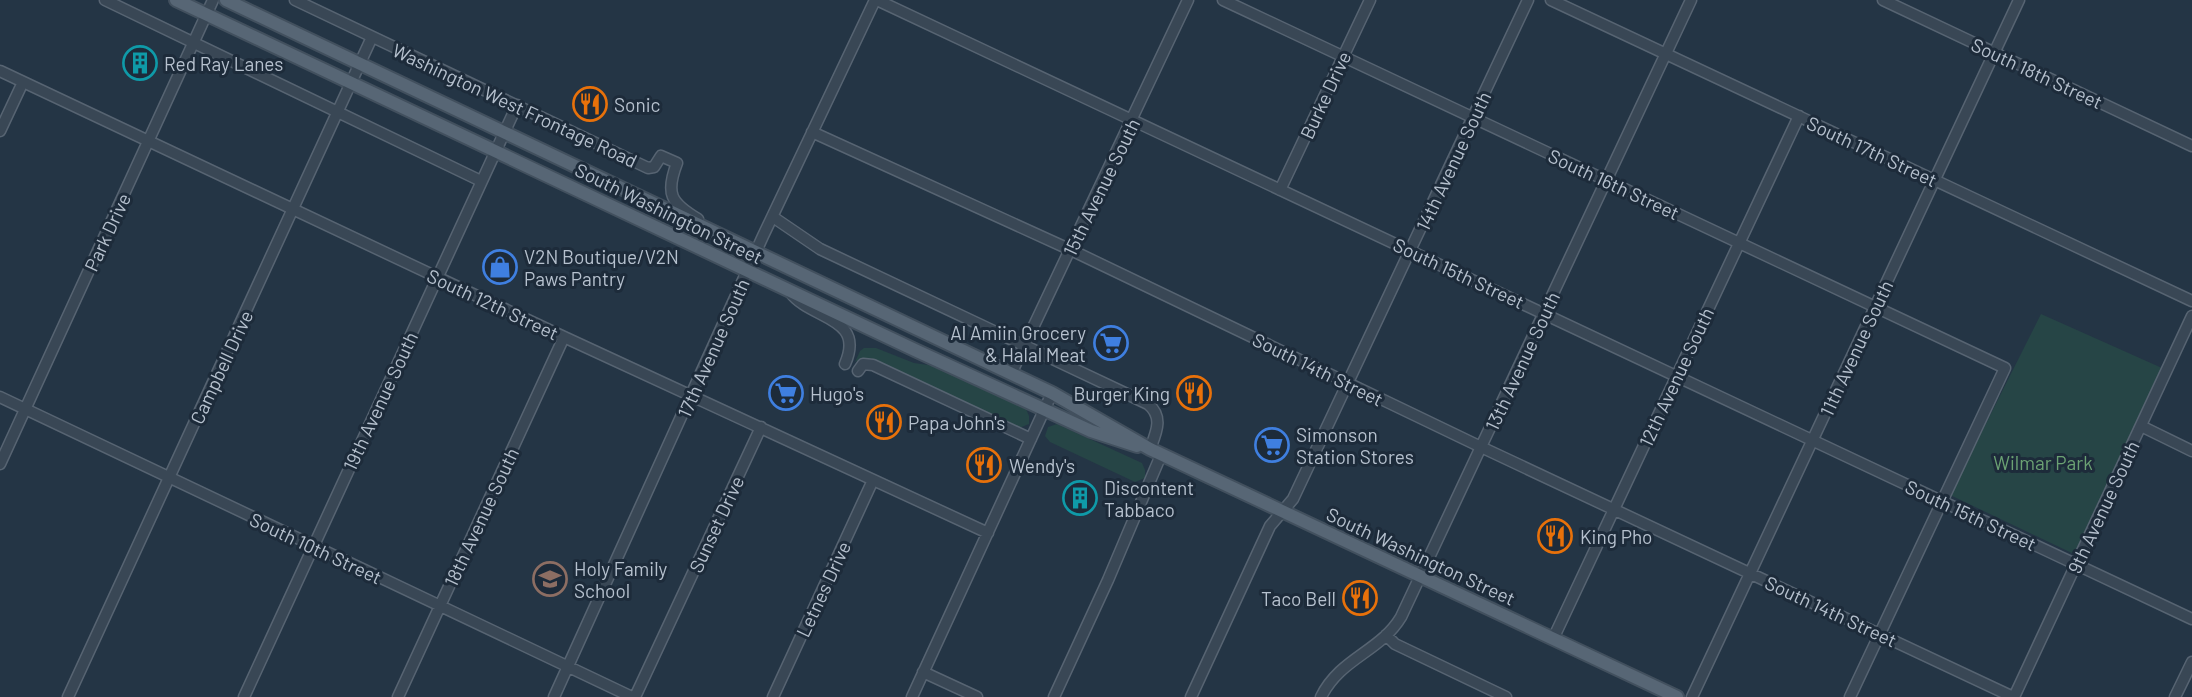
<svg xmlns="http://www.w3.org/2000/svg" width="2192" height="697" font-family="Barlow,sans-serif">
	<style>
		.green { fill: #264546 }
		.lines { fill: none; stroke-linecap: round; stroke-linejoin: round }
		.minor-casing { stroke: #576472; stroke-width: 13 }
		.major-casing { stroke: #42505e; stroke-width: 16 }
		.minor { stroke: #394755; stroke-width: 10 }
		.major { stroke: #576675; stroke-width: 12 }
		.labels { text-anchor: middle; dominant-baseline: central; stroke-width: 6; stroke-linejoin: round; paint-order: stroke }
		.poi-label { font-size: 19px; fill: #b6c1ce; stroke: #1d2b3a; text-anchor: start }
		.street-label { font-size: 19px; fill: #b6c1ce; stroke: #1d2b3a }
		.park-label { font-size: 19px; fill: #6ba273; stroke: #1d2b3a }
	</style>
	<rect width="100%" height="100%" fill="#243545"/>
	<path class="green" d="M2041,314L2162,368L2074,554L1950,495Z
		M864,348H876L914,363L935,366L1026,409L1029,416V424L1019,428L870,358H862L855,362L860,351Z
		M1057,424L1142,463L1145,470V478L1135,482L1050,442L1045,436L1048,427Z"/>
	<g class="lines">
		<g class="minor-casing">
			<path id="minor" d="M105,0L481,181
				M295,0L648,168L654,167L661,156L677,163C665,194 671,203 698,219
				M877,0L2192,619
				M1223,0L2005,368L1850,697
				M1551,0L2192,301
				M1883,0L2192,146
				M0,71L564,337L988,533
				M0,131L23,82
				M812,132L1071,250L1481,447L2013,697
				M1280,190L1370,0
				M773,217L820,249L1148,404C1164,417 1156,433 1150,449
				M790,292C810,320 866,316 845,364
				M858,371L863,364L873,365L1031,439
				M1011,374L1188,0
				M0,397L632,697
				M2141,426L2192,451
				M0,464L213,0
				M1386,635L1395,644L1506,697
				M1553,639L1799,116
				M923,672L977,697
				M68,697L372,37
				M244,697L517,105
				M398,697L564,337
				M554,697L763,236L875,0
				M635,697L761,427
				M773,697L873,480
				M912,697L1052,393
				M1054,697L1108,580L1161,455
				M1191,697L1270,526L1293,499L1528,0
				M1321,697C1340,658 1380,652 1401,617L1691,0
				M1692,697L2019,0
				M2014,697L2192,316
				M2175,697L2192,662"/>
		</g>
		<g class="major-casing">
			<path id="major" d="M176,0L917,351L1091,431L1137,446
				M226,0L1052,393L1150,449L1677,697"/>
		</g>
		<use href="#minor" class="minor"/>
		<use href="#major" class="major"/>
	</g>
	<defs>
		<g id="building-ring" transform="scale(1.75)"><circle r="9.5" fill="#1d2b3a" stroke="#0f9aa8" stroke-width="1.5"/><path d="M-4-6H4V6H1V3H-1V6H-4ZM-2.5-4.3h1.7v1.8h-1.7ZM.8-4.3h1.7v1.8H.8ZM-2.5-1h1.7V.8h-1.7ZM.8-1h1.7V.8H.8Z" fill="#0f9aa8"/></g>
		<g id="restaurant-ring" transform="scale(1.75)"><circle r="9.5" fill="#1d2b3a" stroke="#e8710a" stroke-width="1.5"/><path d="M-5-6h1v4h1v-4h1v4h1v-4h1v5L-1.5 .5V6h-2V.5L-5-1ZM5-6V6H3V1.5H1.5Q1.5-4 5-6Z" fill="#e8710a"/></g>
		<g id="shop-ring" transform="scale(1.75)"><circle r="9.5" fill="#1d2b3a" stroke="#3f7fe0" stroke-width="1.5"/><path d="M-5-2.5h2.3a2.7 3.5 0 0 1 5.4 0H5L5.5 6h-11ZM-1.5-2.5h3a1.5 2.3 0 0 0-3 0Z" fill="#3f7fe0"/></g>
		<g id="supermarket-ring" transform="scale(1.75)"><circle r="9.5" fill="#1d2b3a" stroke="#3f7fe0" stroke-width="1.5"/><path d="M-6-5.5h2.5l.6 2H6L4.5 2H-2.5L-4.4-4H-6ZM-1.5 3.2a1.3 1.3 0 1 0 .1 0ZM3 3.2a1.3 1.3 0 1 0 .1 0Z" fill="#3f7fe0"/></g>
		<g id="school-ring" transform="scale(1.75)"><circle r="9.5" fill="#1d2b3a" stroke="#8d6e63" stroke-width="1.5"/><path d="M0-5L7-2L0 1L-7-2ZM-4 1L0 2.5L4 1V4Q0 6-4 4Z" fill="#8d6e63"/></g>
	</defs>
	<g fill-rule="evenodd">
		<use href="#building-ring" x="140" y="63"/>
		<use href="#restaurant-ring" x="590" y="104"/>
		<use href="#shop-ring" x="500" y="267"/>
		<use href="#supermarket-ring" x="1111" y="343"/>
		<use href="#supermarket-ring" x="786" y="393"/>
		<use href="#restaurant-ring" x="1194" y="393"/>
		<use href="#restaurant-ring" x="884" y="422"/>
		<use href="#supermarket-ring" x="1272" y="445"/>
		<use href="#restaurant-ring" x="984" y="465"/>
		<use href="#building-ring" x="1080" y="498"/>
		<use href="#restaurant-ring" x="1555" y="536"/>
		<use href="#school-ring" x="550" y="579"/>
		<use href="#restaurant-ring" x="1360" y="598"/>
	</g>
	<g class="labels">
		<g class="poi-label">
			<text x="164" y="63">Red Ray Lanes</text>
			<text x="614" y="104">Sonic</text>
			<text x="524" y="256">V2N Boutique/V2N<tspan x="524" dy="22">Paws Pantry</tspan></text>
			<text x="1086" y="332" text-anchor="end">Al Amiin Grocery<tspan x="1086" dy="22">&amp; Halal Meat</tspan></text>
			<text x="810" y="393">Hugo's</text>
			<text x="1170" y="393" text-anchor="end">Burger King</text>
			<text x="908" y="422">Papa John's</text>
			<text x="1296" y="434">Simonson<tspan x="1296" dy="22">Station Stores</tspan></text>
			<text x="1009" y="465">Wendy's</text>
			<text x="1104" y="487">Discontent<tspan x="1104" dy="22">Tabbaco</tspan></text>
			<text x="1580" y="536">King Pho</text>
			<text x="574" y="568">Holy Family<tspan x="574" dy="22">School</tspan></text>
			<text x="1336" y="598" text-anchor="end">Taco Bell</text>
		</g>
		<g class="street-label">
			<text transform="translate(2037 73) rotate(25)">South 18th Street</text>
			<text transform="translate(1325 95) rotate(-65)">Burke Drive</text>
			<text transform="translate(515 105) rotate(25)">Washington West Frontage Road</text>
			<text transform="translate(1872 151) rotate(25)">South 17th Street</text>
			<text transform="translate(1453 161) rotate(-65)">14th Avenue South</text>
			<text transform="translate(1614 184) rotate(25)">South 16th Street</text>
			<text transform="translate(1101 187) rotate(-64)">15th Avenue South</text>
			<text transform="translate(669 213) rotate(26)">South Washington Street</text>
			<text transform="translate(107 232) rotate(-65)">Park Drive</text>
			<text transform="translate(1459 273) rotate(25)">South 15th Street</text>
			<text transform="translate(493 304) rotate(25)">South 12th Street</text>
			<text transform="translate(713 348) rotate(-66)">17th Avenue South</text>
			<text transform="translate(1856 348) rotate(-65)">11th Avenue South</text>
			<text transform="translate(1522 361) rotate(-65)">13th Avenue South</text>
			<text transform="translate(221 367) rotate(-65)">Campbell Drive</text>
			<text transform="translate(1318 369) rotate(26)">South 14th Street</text>
			<text transform="translate(1676 377) rotate(-65)">12th Avenue South</text>
			<text transform="translate(380 401) rotate(-65)">19th Avenue South</text>
			<text transform="translate(2103 507) rotate(-65)">9th Avenue South</text>
			<text transform="translate(1971 515) rotate(25)">South 15th Street</text>
			<text transform="translate(481 517) rotate(-65)">18th Avenue South</text>
			<text transform="translate(716 524) rotate(-65)">Sunset Drive</text>
			<text transform="translate(316 548) rotate(25)">South 10th Street</text>
			<text transform="translate(1421 556) rotate(25)">South Washington Street</text>
			<text transform="translate(823 589) rotate(-65)">Letnes Drive</text>
			<text transform="translate(1831 611) rotate(25)">South 14th Street</text>
		</g>
		<g class="park-label">
			<text x="2043" y="462">Wilmar Park</text>
		</g>
	</g>
</svg>
